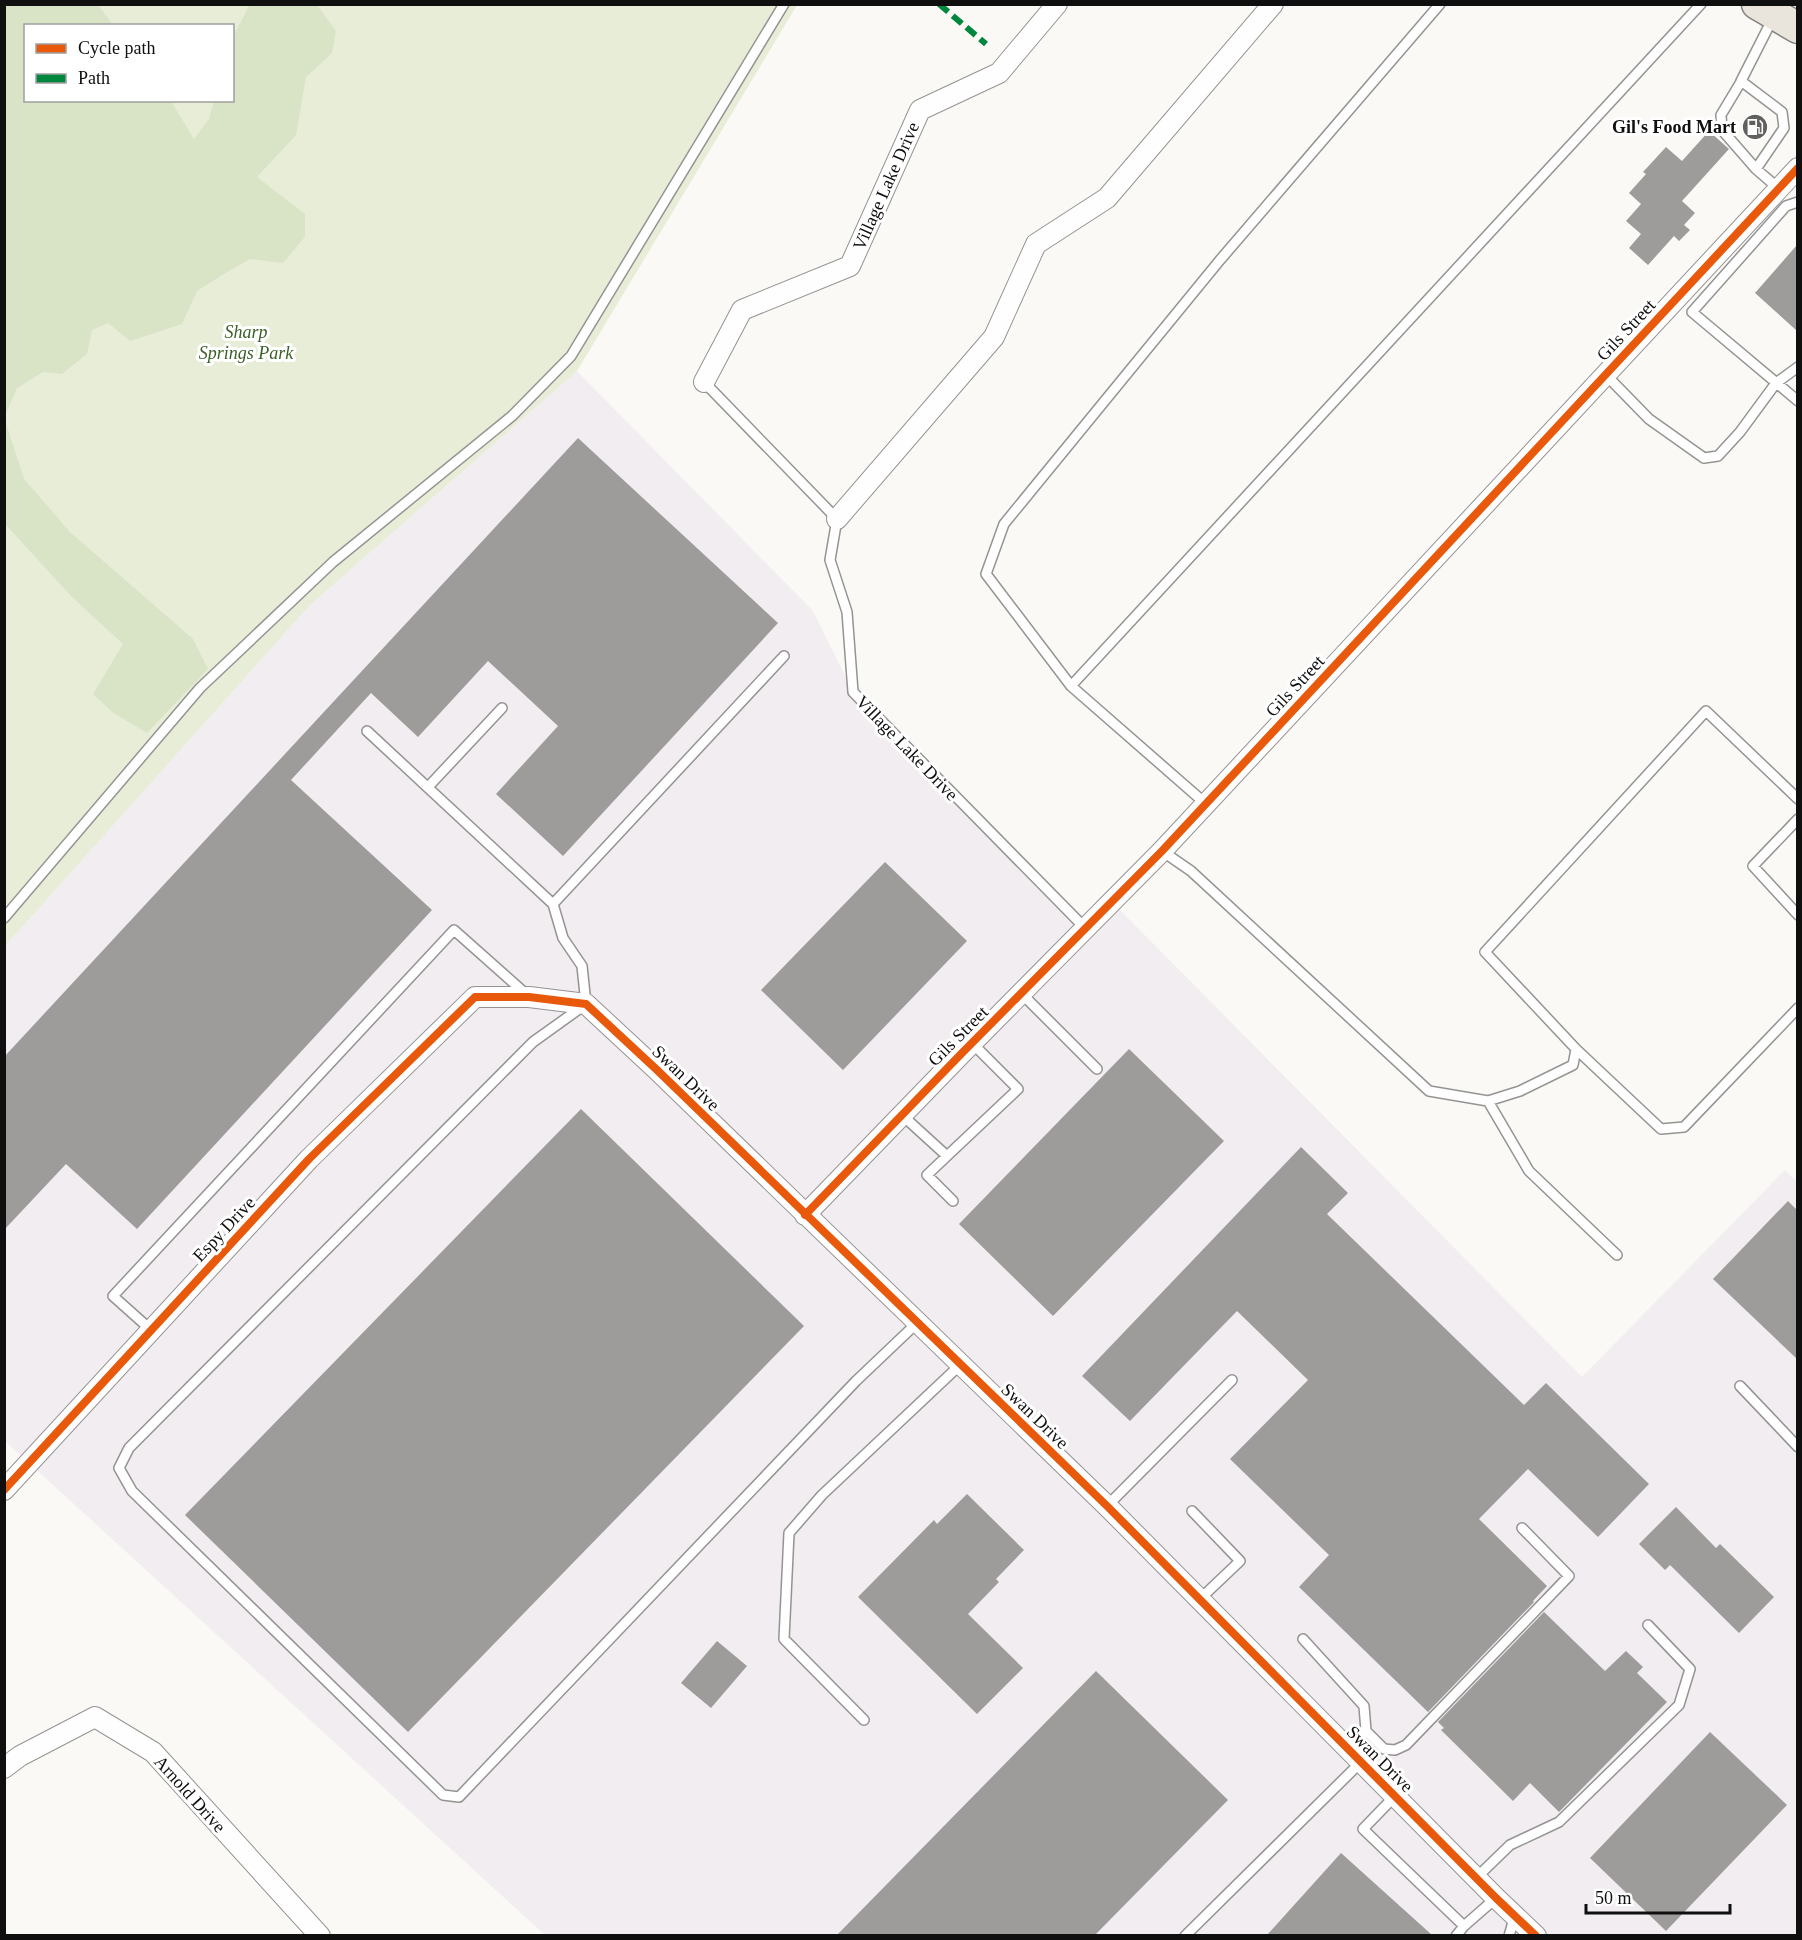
<svg xmlns="http://www.w3.org/2000/svg" width="1802" height="1940" font-family="Georgia,serif">
	<style>
		.industrial { fill: #f1edf0 }
		.green { fill: #e7edd7; fill-rule: evenodd }
		.forest { fill: #d9e4c6 }
		.building { fill: #9e9c9a }
		.lines { fill: none; stroke-linecap: round; stroke-linejoin: round }
		.lane-casing { stroke: #959493; stroke-width: 12 }
		.street-casing { stroke: #959493; stroke-width: 22 }
		.primary-casing { stroke: #828280; stroke-width: 33 }
		.lane { stroke: #fefefe; stroke-width: 9 }
		.street { stroke: #fefefe; stroke-width: 20 }
		.primary { stroke: #eae5dc; stroke-width: 30 }
		.quiet { stroke: #00873e; stroke-width: 6; stroke-dasharray: 12 6; stroke-linecap: butt }
		.cycleway-casing { stroke: #fff; stroke-width: 11 }
		.cycleway { stroke: #e8590c; stroke-width: 8 }
		.labels { text-anchor: middle; dominant-baseline: central; stroke-width: 6; stroke-linejoin: round; paint-order: stroke }
		.poi-label { font-size: 18px; font-weight: bold; fill: #0f0f0f; stroke: #fff; text-anchor: end }
		.street-label { font-size: 18px; fill: #0f0f0f; stroke: #fff }
		.park-label { font-size: 18px; font-style: italic; fill: #3a5f26; stroke: #fff }
	</style>
	<rect width="100%" height="100%" fill="#faf9f5"/>
	<path class="industrial" d="M577,371L813,611L853,692L1085,929L1112,902L1582,1377L1785,1170L1797,1182V1935H545L5,1441V946L310,605Z"/>
	<path class="green" d="M5,5H797L577,371L310,605L5,946ZM26,26H232V100H26Z"/>
	<path class="forest" d="M252,4L317,5L336,31L332,53L306,77L296,135L257,177L305,214V237L283,263L250,259L227,272L197,291L182,324L130,341L108,323L92,330L87,354L62,374L43,372L17,388L5,416V5H98L113,25L26,26V100L171,101L194,139L209,119L214,101L232,100L233,37L249,6Z
		M4,417L24,479L70,532L193,639L208,669L147,733L112,712L93,694L123,644L72,597L5,524Z"/>
	<path class="building" d="M1709,131L1729,149L1682,201L1695,213L1684,225L1690,230L1679,241L1674,236L1648,265L1629,248L1641,234L1626,221L1641,204L1629,193L1646,174L1643,172L1666,147L1682,161Z
		M1797,245V331L1755,293Z
		M578,438L778,623L563,856L496,794L558,726L488,661L418,737L371,693L291,780L432,910L137,1229L66,1164L4,1230V1057Z
		M885,862L967,941L843,1070L761,990Z
		M1129,1049L1224,1141L1053,1316L959,1224Z
		M581,1109L804,1326L408,1732L185,1515Z
		M1301,1147L1348,1193L1327,1214L1524,1405L1546,1383L1649,1484L1598,1537L1528,1469L1479,1519L1547,1586L1533,1601L1534,1602L1428,1712L1299,1587L1329,1555L1230,1459L1308,1380L1237,1311L1130,1421L1082,1376Z
		M1788,1201L1797,1210V1359L1713,1279Z
		M967,1494L1024,1550L996,1579L999,1582L968,1614L1023,1668L977,1714L858,1597L934,1520L937,1524Z
		M1676,1507L1716,1548L1720,1544L1774,1597L1739,1633L1670,1565L1665,1570L1639,1544Z
		M1544,1612L1605,1671L1626,1651L1643,1667L1637,1673L1667,1702L1559,1812L1530,1783L1513,1801L1441,1730L1444,1728L1438,1722Z
		M717,1641L747,1666L711,1708L681,1683Z
		M1096,1671L1228,1800L1095,1935H837Z
		M1710,1732L1787,1805L1666,1931L1590,1858Z
		M1341,1853L1432,1935H1267Z"/>
	<g class="lines">
		<g class="lane-casing">
			<path id="lane" d="M1773,18L1741,81L1782,112L1784,128L1756,169L1778,188
				M1742,80L1721,115L1722,130L1756,169
				M1798,202L1786,206L1692,312L1798,401
				M1605,374L1649,419L1704,458L1718,456L1740,432L1776,383L1798,367
				M704,382L837,519L830,560L847,612L853,692L1086,929
				M1071,686L1701,4
				M367,731L553,904L563,938L582,966L586,1004L533,1042L129,1448L119,1468L132,1491L443,1795L459,1797L856,1381L918,1322
				M428,787L502,708
				M1206,804L1071,686L986,574L1004,524L1220,260L1440,4
				M1798,819L1753,866L1798,915
				M1162,851L1191,871L1429,1091L1488,1101L1520,1091L1573,1065L1576,1049L1485,952L1706,711L1798,799
				M553,904L784,656
				M4,918L200,688L333,562L512,416L571,356L784,4
				M1021,993L1097,1069
				M1576,1049L1661,1129L1684,1127L1798,1008
				M1488,1101L1529,1171L1617,1255
				M902,1115L947,1156L1018,1089L972,1043
				M947,1156L927,1175L953,1201
				M151,1330L113,1296L454,930L526,994
				M1740,1386L1798,1447
				M1107,1506L1232,1380
				M1192,1511L1240,1561L1200,1599
				M1303,1639L1364,1706L1366,1731L1350,1750
				M864,1720L784,1639L789,1533L822,1495L960,1365
				M1366,1731L1384,1749L1395,1750L1406,1745L1569,1576L1522,1528
				M1395,1796L1363,1829L1464,1926L1496,1898
				M1476,1878L1510,1845L1559,1822L1679,1705L1690,1669L1648,1625
				M1185,1936L1361,1762
				M1456,1936L1464,1926
				M1509,1936L1515,1915"/>
		</g>
		<g class="street-casing">
			<path id="street" d="M704,382L742,310L850,266L920,110L999,73L1057,4
				M837,519L994,337L1036,244L1107,198L1273,4
				M805,1215L962,1053L1162,851L1798,168
				M4,1490L309,1159L475,997H529L586,1004L656,1069L1107,1506L1496,1898L1536,1936
				M4,1768L20,1756L95,1717L153,1752L320,1936"/>
		</g>
		<g class="primary-casing">
			<path id="primary" d="M1757,4L1798,28"/>
		</g>
		<use href="#lane" class="lane"/>
		<use href="#street" class="street"/>
		<use href="#primary" class="primary"/>
		<path class="quiet" d="M939,4L986,44"/>
		<g class="cycleway-casing">
			<path id="cycleway" d="M805,1215L962,1053L1162,851L1798,168
				M4,1490L309,1159L475,997H529L586,1004L656,1069L1107,1506L1496,1898L1536,1936"/>
		</g>
		<use href="#cycleway" class="cycleway"/>
	</g>
	<defs>
		<g id="fuel-disc" transform="scale(1.35)"><circle r="9.5" fill="#616160" stroke="#fff"/><path d="M-5.5-6h7V0h2V4h1.3V-2.5L3-4.5l.8-.8L6-3V5H2.5V1h-1V6h-7ZM-4.2-4.7v3.2H.2V-4.7Z" fill="#fff"/></g>
	</defs>
	<g fill-rule="evenodd">
		<use href="#fuel-disc" x="1755" y="127"/>
	</g>
	<g class="labels">
		<g class="poi-label">
			<text x="1736" y="127">Gil's Food Mart</text>
		</g>
		<g class="street-label">
			<text transform="translate(886 186) rotate(-66)">Village Lake Drive</text>
			<text transform="translate(1626 330) rotate(-47)">Gils Street</text>
			<text transform="translate(1295 686) rotate(-47)">Gils Street</text>
			<text transform="translate(907 748) rotate(46)">Village Lake Drive</text>
			<text transform="translate(958 1036) rotate(-45)">Gils Street</text>
			<text transform="translate(686 1078) rotate(44)">Swan Drive</text>
			<text transform="translate(224 1229) rotate(-47)">Espy Drive</text>
			<text transform="translate(1035 1416) rotate(44)">Swan Drive</text>
			<text transform="translate(1380 1759) rotate(45)">Swan Drive</text>
			<text transform="translate(190 1794) rotate(48)">Arnold Drive</text>
		</g>
		<g class="park-label">
			<text x="246" y="332">Sharp<tspan x="246" dy="21">Springs Park</tspan></text>
		</g>
	</g>
	<rect width="1802" height="1940" fill="none" stroke="#0f0f0f" stroke-width="12"/>
	<rect x="24" y="24" width="210" height="78" fill="#ffffff" stroke="#9f9f9f" stroke-width="1.5"/>
	<rect x="36" y="44" width="30" height="9" fill="#e8590c" stroke="#9f9f9f" stroke-width="1.5"/>
	<text x="78" y="54" font-size="18" fill="#0f0f0f">Cycle path</text>
	<rect x="36" y="74" width="30" height="9" fill="#00873e" stroke="#9f9f9f" stroke-width="1.5"/>
	<text x="78" y="84" font-size="18" fill="#0f0f0f">Path</text>
	<path d="M1586 1904v9h144v-9" fill="none" stroke="#0f0f0f" stroke-width="3"/>
	<text x="1595" y="1904" font-size="18" fill="#0f0f0f" stroke="#ffffff" stroke-width="4.5" paint-order="stroke">50 m</text>
</svg>
